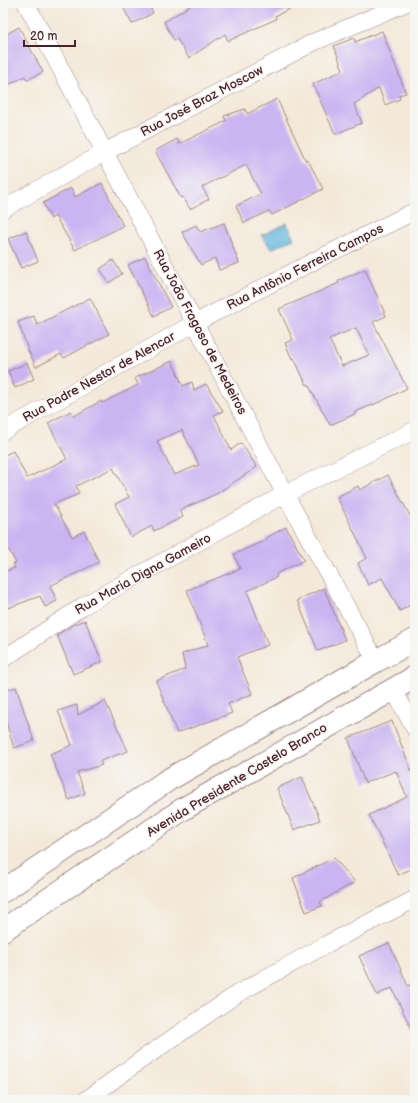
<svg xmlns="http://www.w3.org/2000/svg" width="418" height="1103" font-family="'Balsamiq Sans',sans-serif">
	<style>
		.water { fill: #60b7dd; stroke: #556b84 }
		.building { fill: #cab5f2; fill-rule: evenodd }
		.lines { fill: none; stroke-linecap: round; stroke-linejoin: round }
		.street-casing { stroke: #9f8482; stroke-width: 18 }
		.primary-casing { stroke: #9f8482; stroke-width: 24 }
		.street { stroke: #fff; stroke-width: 17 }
		.primary { stroke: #fff; stroke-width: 22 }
		.labels { text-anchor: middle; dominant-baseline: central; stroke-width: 3; stroke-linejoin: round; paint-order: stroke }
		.street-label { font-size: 13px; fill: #4a1f2b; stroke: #f6f6f2 }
	</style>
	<rect width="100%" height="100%" fill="#f6f6f2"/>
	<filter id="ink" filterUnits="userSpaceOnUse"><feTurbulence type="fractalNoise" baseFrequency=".025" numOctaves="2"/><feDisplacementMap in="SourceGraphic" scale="8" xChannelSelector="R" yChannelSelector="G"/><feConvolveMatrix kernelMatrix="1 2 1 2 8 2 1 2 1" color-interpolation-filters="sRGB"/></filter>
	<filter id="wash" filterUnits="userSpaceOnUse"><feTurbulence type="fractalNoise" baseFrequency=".012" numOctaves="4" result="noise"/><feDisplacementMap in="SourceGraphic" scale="16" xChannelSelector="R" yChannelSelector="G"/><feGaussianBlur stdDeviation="0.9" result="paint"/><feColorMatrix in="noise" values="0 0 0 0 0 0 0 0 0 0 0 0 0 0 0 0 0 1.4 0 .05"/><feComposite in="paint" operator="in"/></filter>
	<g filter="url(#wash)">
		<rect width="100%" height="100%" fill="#f4e9d9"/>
		<path class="water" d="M287,223L294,239L271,249L262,235Z"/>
		<g id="blocks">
			<path class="building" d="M121,3H148L153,13L132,24Z
				M194,3H302L275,16L276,19L228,41L225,34L189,58L177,39L174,40L164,22Z
				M19,27L43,72L27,80L25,76L3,88V36Z
				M382,31L406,93L399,95L400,99L385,105L379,88L354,104L362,123L335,134L313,84L343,70L334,46L354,38L355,42Z
				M277,99L306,161L308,160L323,189L272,215L269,211L244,223L236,206L261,194L246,165L202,187L209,199L190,209L183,197L181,198L155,151L177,139L179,144L226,121L224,116L245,109L247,114Z
				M102,183L123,226L75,250L55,216L51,219L43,203L71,188L75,197Z
				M224,223L239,263L219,270L215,258L201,265L182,232L196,225L200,232Z
				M26,231L38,261L21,268L8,239Z
				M145,257L171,307L154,316L128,265Z
				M113,260L122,274L109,283L100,269Z
				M365,269L386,316L373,322L407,388L382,401L355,412V414L330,425L308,384H306L294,358L292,359L285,343L293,340L279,309L339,283L338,281ZM356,328L369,355L342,366L329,339Z
				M90,298L109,334L64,358L61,354L36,367L28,350L18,322L34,316L37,325Z
				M172,361L183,386L192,382L194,390L206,384L223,411L214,415L231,450L241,443L257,467L216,494L180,510L183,517L154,531L152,526L131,537L115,504L129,497L113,468L76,486L79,494L54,504L72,537L84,531L99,562L50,586L57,601L45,607L40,596L8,608L3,595V572L15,568L13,564L16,563L3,539V456L13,451L27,478L67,459L48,423L71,411L74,416L101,401L102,403L138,385L135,378ZM182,430L199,465L174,475L157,441Z
				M27,363L34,379L15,388L8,371Z
				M388,475L415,525V602L400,611L382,578L368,585L358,563L367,558L337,497L358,486L360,490Z
				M286,527L304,560L276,574L277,577L247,591L268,645L237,657L252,694L228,704L232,713L177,733L156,681L185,669L182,654L208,645L187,590L240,569L234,554L267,540L266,538Z
				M324,588L345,640L318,651L297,600Z
				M85,620L102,662L73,674L57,635L74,624Z
				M16,687L34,741L14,748L3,712V691Z
				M105,701L128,751L100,761L102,765L77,772L85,793L69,800L50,754L72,745L58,711L77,705L78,715Z
				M392,721L415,780V867L398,875L369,815L407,797L396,771L365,783L348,738Z
				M302,777L320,820L294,830L277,788Z
				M334,858L355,882L320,902L322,906L306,912L293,878Z
				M389,943L408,986L415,982V1037L392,988L377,995L359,956Z"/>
		</g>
	</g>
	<g filter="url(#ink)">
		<use href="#blocks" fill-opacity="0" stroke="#9f8482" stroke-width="1"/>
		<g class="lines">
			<g class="street-casing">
				<path id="street" d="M26,3L285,494L376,661
					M3,209L105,152L314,42L406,3
					M3,431L195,323L318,259L415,211
					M3,659L83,606L285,494L415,430
					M393,689L415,729
					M86,1100L141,1060L237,994L327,944L415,899"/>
			</g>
			<g class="primary-casing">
				<path id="primary" d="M3,891L168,780L376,661L415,640
					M3,930L183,809L415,677"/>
			</g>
			<use href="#street" class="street"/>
			<use href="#primary" class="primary"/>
		</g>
	</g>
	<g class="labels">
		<g class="street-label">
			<text transform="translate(202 101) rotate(-28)">Rua José Braz Moscow</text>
			<text transform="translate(305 267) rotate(-27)">Rua Antônio Ferreira Campos</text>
			<text transform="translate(200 332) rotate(62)">Rua João Fragoso de Medeiros</text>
			<text transform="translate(99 377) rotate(-29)">Rua Padre Nestor de Alencar</text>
			<text transform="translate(143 574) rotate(-29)">Rua Maria Digna Gameiro</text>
			<text transform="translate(237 780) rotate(-31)">Avenida Presidente Castelo Branco</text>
		</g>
	</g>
	<rect width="418" height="1103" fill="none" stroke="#f6f6f2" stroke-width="16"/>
	<path d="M24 40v6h51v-6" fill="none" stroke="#4a1f2b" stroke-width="2"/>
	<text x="30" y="40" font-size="12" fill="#4a1f2b" stroke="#f6f6f2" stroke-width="3" paint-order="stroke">20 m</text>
</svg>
